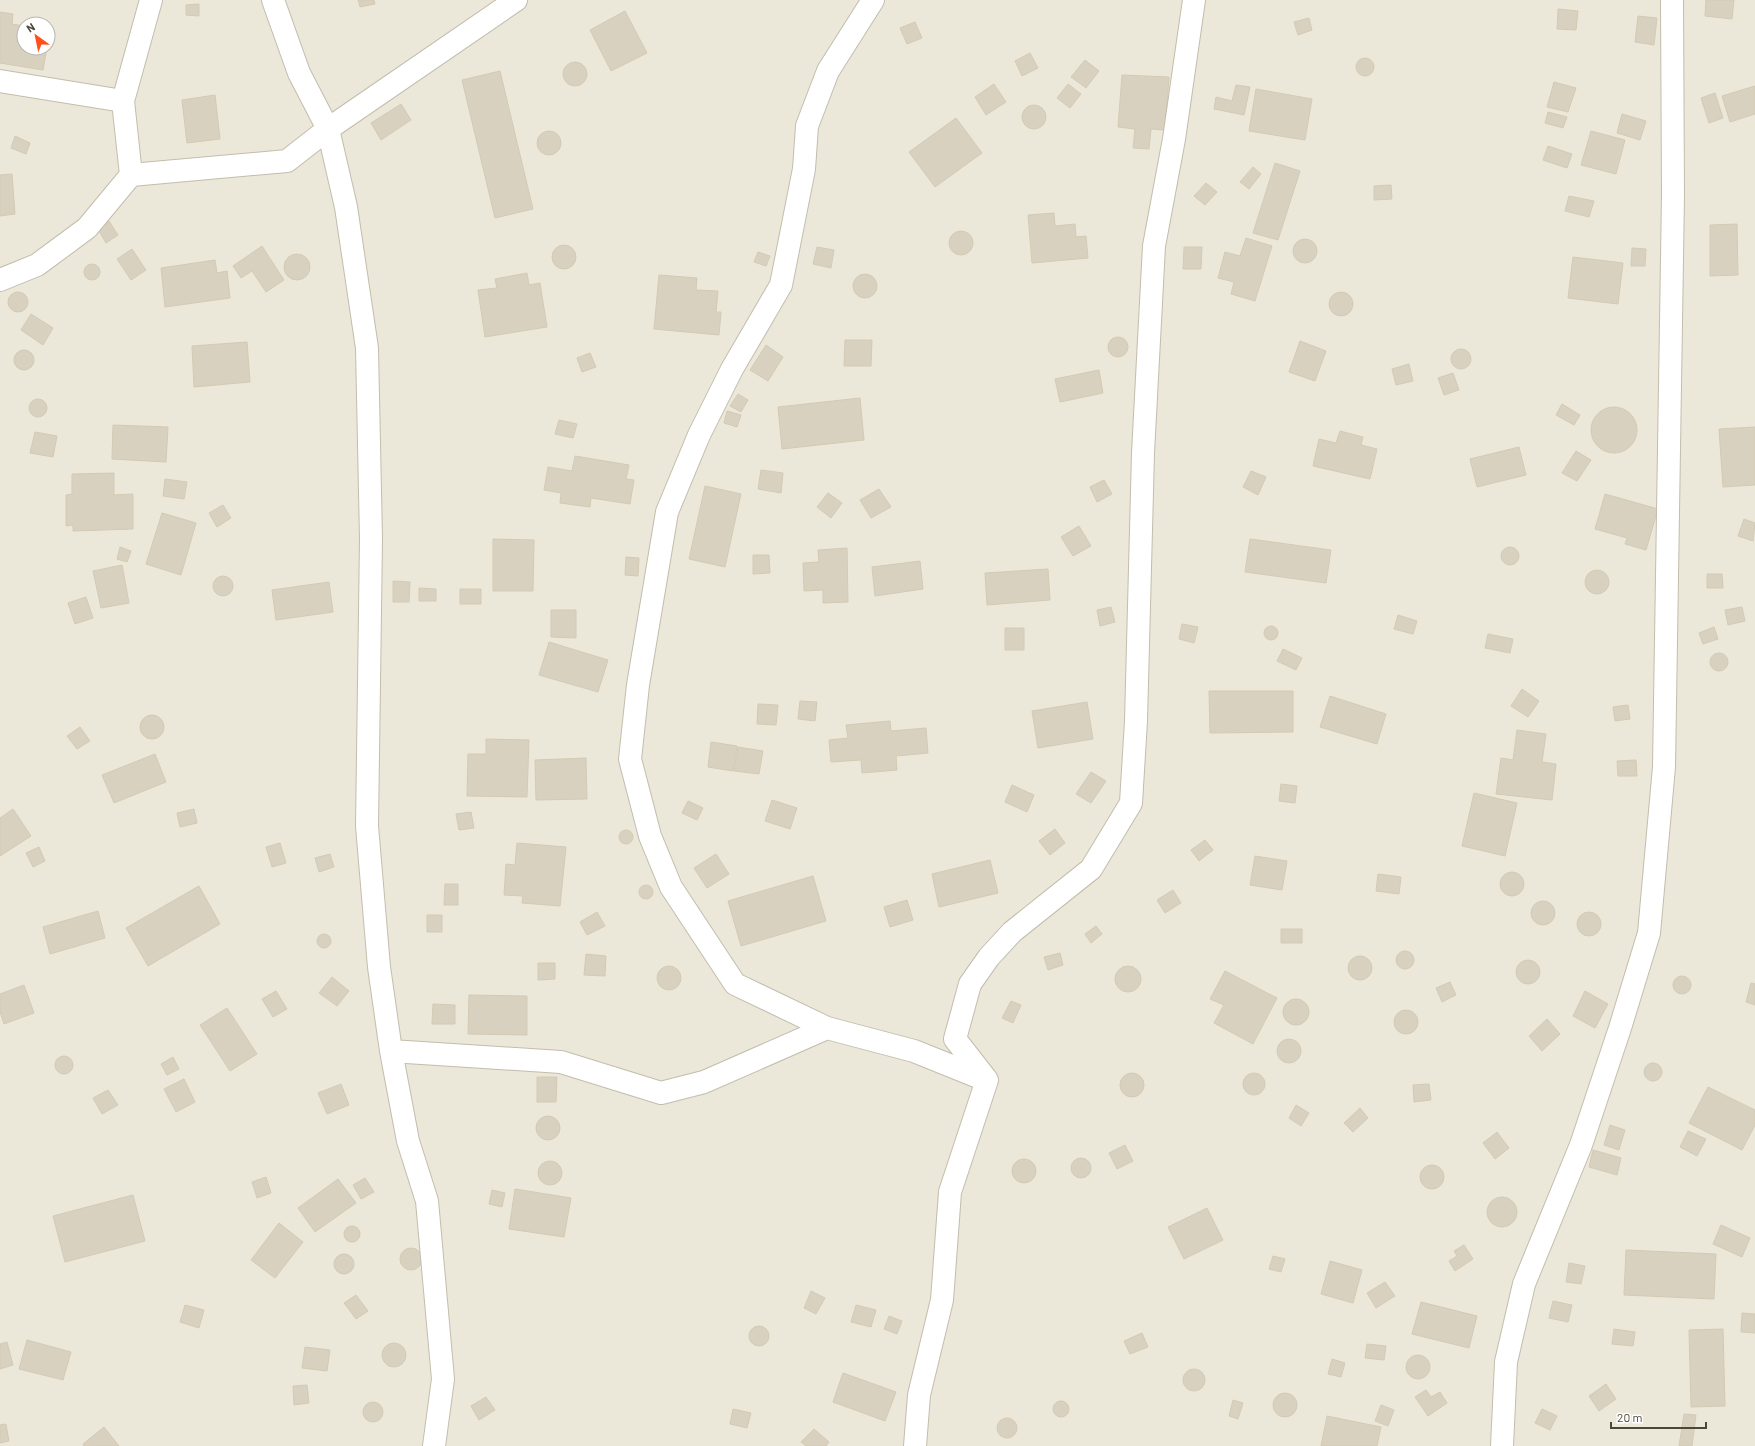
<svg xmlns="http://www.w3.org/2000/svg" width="1755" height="1446" font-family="Barlow,sans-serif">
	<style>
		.residential { fill: #ebe7d9; fill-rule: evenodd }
		.building { fill: #d9d1c0; stroke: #d4cab3 }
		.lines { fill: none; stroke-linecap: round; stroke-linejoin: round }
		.street-casing { stroke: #c3bdad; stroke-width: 24 }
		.street { stroke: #fff; stroke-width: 22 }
	</style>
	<rect width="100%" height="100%" fill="#f6f4eb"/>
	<path class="residential" d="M0,0H1755V1446H0ZM24,24H48V48H24Z"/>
	<path class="building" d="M358,0H374L375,4L360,7Z
		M1706,0H1734L1732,19L1705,16Z
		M199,4V16L186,15V5Z
		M1558,9L1578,11L1576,30L1557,29Z
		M625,11L647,53L611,71L590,30Z
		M0,12L13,14L12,24L24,26V48H47L43,70L0,63Z
		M1638,16L1657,18L1654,45L1635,42Z
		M1309,18L1312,30L1298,35L1294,22Z
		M915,22L922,38L907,44L900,28Z
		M1030,53L1038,68L1022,76L1015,61Z
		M1356 67a9 9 0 1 1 18 0a9 9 0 1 1-18 0Z
		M1085,60L1099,71L1086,88L1071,77Z
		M563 74a12 12 0 1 1 24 0a12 12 0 1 1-24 0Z
		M500,71L533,209L495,218L462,80Z
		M1122,75L1169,77L1165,130L1151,129L1149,149L1133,148L1135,129L1118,127Z
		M1554,82L1576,88L1568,112L1547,107Z
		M994,84L1006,102L986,115L975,97Z
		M1068,84L1081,94L1070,108L1057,98Z
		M1236,85L1250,87L1244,115L1214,109L1216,97L1232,101Z
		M1755,86V114L1730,122L1722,96Z
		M1256,89L1312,99L1305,140L1249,131Z
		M1715,93L1723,118L1709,123L1701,98Z
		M215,95L220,139L187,143L182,100Z
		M401,104L411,120L381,140L371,123Z
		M1022 117a12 12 0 1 1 24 0a12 12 0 1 1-24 0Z
		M1548,112L1567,117L1563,128L1545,123Z
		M1622,114L1646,121L1640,140L1617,133Z
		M956,118L982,153L935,187L909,152Z
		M537 143a12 12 0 1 1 24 0a12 12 0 1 1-24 0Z
		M1591,131L1625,140L1616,174L1581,165Z
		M15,136L30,143L26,154L11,148Z
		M1548,146L1572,154L1567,168L1543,160Z
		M1275,163L1300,171L1278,240L1253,233Z
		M1253,167L1261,174L1249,189L1240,182Z
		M12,174L15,214L0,216V175Z
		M1206,183L1217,192L1205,205L1194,196Z
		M1391,185L1392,199L1374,200V186Z
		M1569,196L1594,201L1589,217L1565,211Z
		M1054,213L1055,226L1075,224L1076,237L1086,236L1088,258L1032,263L1028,215Z
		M109,221L118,235L106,243L98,229Z
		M1737,224L1738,275L1710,276V225Z
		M949 243a12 12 0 1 1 24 0a12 12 0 1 1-24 0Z
		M1246,238L1272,246L1255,301L1231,294L1234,282L1218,278L1225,252L1240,256Z
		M1293 251a12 12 0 1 1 24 0a12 12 0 1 1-24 0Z
		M552 257a12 12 0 1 1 24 0a12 12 0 1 1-24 0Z
		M262,246L284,280L266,292L252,271L241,278L233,266Z
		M817,247L834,250L831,268L813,264Z
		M1184,247H1202L1201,269H1183Z
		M1632,248L1646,249L1645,266H1631Z
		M132,249L146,270L131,280L117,259Z
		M758,252L770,256L766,266L754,262Z
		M284 267a13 13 0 1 1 26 0a13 13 0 1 1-26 0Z
		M1573,257L1623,263L1618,304L1568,298Z
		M215,260L217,273L227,271L230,298L165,307L161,268Z
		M84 272a8 8 0 1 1 16 0a8 8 0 1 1-16 0Z
		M527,273L529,285L540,283L547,327L485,337L478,290L497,288L495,279Z
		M853 286a12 12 0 1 1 24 0a12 12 0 1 1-24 0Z
		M659,275L697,278L696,290L718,291L716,312H721L719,335L654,329Z
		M1329 304a12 12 0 1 1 24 0a12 12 0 1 1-24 0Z
		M8 302a10 10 0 1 1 20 0a10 10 0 1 1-20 0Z
		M31,314L53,328L43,345L21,330Z
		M1108 347a10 10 0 1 1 20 0a10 10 0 1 1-20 0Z
		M845,340H872L871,366H844Z
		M1300,341L1326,351L1315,381L1289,372Z
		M247,342L250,382L194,387L192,346Z
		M766,345L783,357L768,381L750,370Z
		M1451 359a10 10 0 1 1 20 0a10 10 0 1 1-20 0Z
		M14 360a10 10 0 1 1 20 0a10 10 0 1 1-20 0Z
		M590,353L596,367L582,372L577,358Z
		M1409,364L1413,381L1396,385L1392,369Z
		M1099,370L1103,393L1060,402L1055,379Z
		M1453,373L1459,390L1444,395L1438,378Z
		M738,394L748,400L741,412L730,406Z
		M860,398L864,440L782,449L778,407Z
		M29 408a9 9 0 1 1 18 0a9 9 0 1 1-18 0Z
		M1562,404L1580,415L1574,425L1556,415Z
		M1591 430a23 23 0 1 1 46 0a23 23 0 1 1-46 0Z
		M727,411L741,415L737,427L724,423Z
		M559,420L577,424L573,438L555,434Z
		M113,425L168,427L166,462L112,459Z
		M1755,427V485L1723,487L1719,429Z
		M1340,431L1363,437L1361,445L1377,449L1370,479L1313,466L1319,439L1336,443Z
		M35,432L57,436L53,457L30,453Z
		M1519,447L1526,475L1477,487L1470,459Z
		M1576,451L1591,460L1577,481L1562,473Z
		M575,456L629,465L626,479L634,480L630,504L591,498L590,507L560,503L561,493L544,490L548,467L572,471Z
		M761,470L783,473L781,493L758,489Z
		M1251,471L1266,477L1258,495L1243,487Z
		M114,473V495L133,494V529L73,531V525L66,526V495L72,494V474Z
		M165,479L187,482L184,499L163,496Z
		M1104,480L1112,494L1097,502L1090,487Z
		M705,486L741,494L725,567L689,559Z
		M879,489L891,507L871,518L860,500Z
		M828,493L842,503L831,518L817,507Z
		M1605,494L1658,509L1646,550L1625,544L1627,538L1595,529Z
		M223,505L231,518L217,527L209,513Z
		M162,513L196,523L181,575L146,564Z
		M1744,519L1755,523L1753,541L1738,536Z
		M1079,526L1091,546L1073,556L1061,537Z
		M493,539L534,540L533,591H493Z
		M1250,539L1331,550L1326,583L1245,572Z
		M120,547L131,551L127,562L117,559Z
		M1501 556a9 9 0 1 1 18 0a9 9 0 1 1-18 0Z
		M847,548L848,602L823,603V590L804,591L803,563L819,562L818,550Z
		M753,555H769L770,573L753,574Z
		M626,557L639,558L638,576L625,575Z
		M920,561L923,589L875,596L872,567Z
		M122,565L129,603L101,608L93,571Z
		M1048,569L1050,600L987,605L985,573Z
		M1585 582a12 12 0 1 1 24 0a12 12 0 1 1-24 0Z
		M1707,574H1722L1723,588H1707Z
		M213 586a10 10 0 1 1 20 0a10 10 0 1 1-20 0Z
		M393,581L410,582L409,602H393Z
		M329,582L333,612L276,620L272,590Z
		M419,588L436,589V601H419Z
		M460,589H481V604H460Z
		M86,597L93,618L75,624L68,603Z
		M1111,607L1115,622L1100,626L1097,610Z
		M1742,607L1745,621L1728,625L1725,610Z
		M551,610H576V638L551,637Z
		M1398,615L1417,621L1413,634L1394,629Z
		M1182,624L1198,627L1194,643L1179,639Z
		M1264 633a7 7 0 1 1 14 0a7 7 0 1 1-14 0Z
		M1714,627L1718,639L1703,644L1699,633Z
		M1005,628H1024V650H1005Z
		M1488,634L1513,639L1510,653L1485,648Z
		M549,642L608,660L598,692L539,675Z
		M1283,649L1302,658L1296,670L1277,661Z
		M1710 662a9 9 0 1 1 18 0a9 9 0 1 1-18 0Z
		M1522,689L1539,701L1528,717L1511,706Z
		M1209,691H1293V732L1210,733Z
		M1330,696L1386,714L1377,744L1320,727Z
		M800,701L817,702L815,721L798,719Z
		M1087,702L1093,739L1038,748L1032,711Z
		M758,704L778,705L776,725L757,724Z
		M1628,705L1630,719L1615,721L1613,707Z
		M140 727a12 12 0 1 1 24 0a12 12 0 1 1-24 0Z
		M890,721L891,731L926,728L928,753L896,756L897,770L862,773L861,760L831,762L829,740L848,738L846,725Z
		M80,727L90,741L77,749L67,736Z
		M1517,730L1546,734L1542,762L1556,764L1552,800L1496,794L1501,758L1513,760Z
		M486,739L529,740L527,797L467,796L468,754H486Z
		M711,742L737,746L733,771L708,767Z
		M738,747L763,751L759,774L734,771Z
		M155,754L166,782L114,803L102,775Z
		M586,758L587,799L536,800L535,760Z
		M1636,760L1637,776H1618L1617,761Z
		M1091,772L1106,781L1091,803L1076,794Z
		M1281,784L1297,786L1295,803L1279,801Z
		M1012,785L1034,795L1027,812L1005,802Z
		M1474,793L1517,803L1505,856L1462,846Z
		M772,800L797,808L790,829L765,821Z
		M688,801L703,808L697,820L682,813Z
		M13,809L31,836L0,856V818Z
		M194,809L197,823L180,827L177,813Z
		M471,812L474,828L459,830L456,814Z
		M1055,829L1065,843L1050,855L1039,841Z
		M619 837a7 7 0 1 1 14 0a7 7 0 1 1-14 0Z
		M1205,840L1213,850L1199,861L1191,850Z
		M280,843L286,863L272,867L266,847Z
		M517,843L566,847L560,906L522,903L523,896L504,895L506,864L515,865Z
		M39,847L45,861L33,867L26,853Z
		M330,854L334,867L319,872L315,858Z
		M716,854L729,874L707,888L694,868Z
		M1255,856L1287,861L1282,890L1250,885Z
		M990,860L998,893L939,907L932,874Z
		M1500 884a12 12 0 1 1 24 0a12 12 0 1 1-24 0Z
		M1378,874L1401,877L1399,894L1376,891Z
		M813,876L826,921L741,946L728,901Z
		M445,884H458V905H444Z
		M639 892a7 7 0 1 1 14 0a7 7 0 1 1-14 0Z
		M199,886L220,924L148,966L126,928Z
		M1173,890L1181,903L1165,913L1157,900Z
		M907,900L913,920L890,927L884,907Z
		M1531 913a12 12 0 1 1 24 0a12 12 0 1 1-24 0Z
		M98,911L105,938L50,954L43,927Z
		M1577 924a12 12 0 1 1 24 0a12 12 0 1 1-24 0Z
		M597,912L605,926L587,935L580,922Z
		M427,915H442V932H427Z
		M1096,926L1102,934L1091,943L1085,934Z
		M1281,929H1302V943H1281Z
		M317 941a7 7 0 1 1 14 0a7 7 0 1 1-14 0Z
		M1396 960a9 9 0 1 1 18 0a9 9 0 1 1-18 0Z
		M1060,953L1063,965L1048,970L1044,957Z
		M586,954L606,956L605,976L584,975Z
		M1348 968a12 12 0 1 1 24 0a12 12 0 1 1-24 0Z
		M1516 972a12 12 0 1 1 24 0a12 12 0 1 1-24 0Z
		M538,963H555V979L538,980Z
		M657 978a12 12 0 1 1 24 0a12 12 0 1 1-24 0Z
		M1115 979a13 13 0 1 1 26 0a13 13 0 1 1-26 0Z
		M1225,971L1277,998L1253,1044L1214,1023L1224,1005L1210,999Z
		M1673 985a9 9 0 1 1 18 0a9 9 0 1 1-18 0Z
		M332,977L349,991L337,1006L319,993Z
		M1450,982L1456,995L1442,1002L1436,988Z
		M1751,983L1755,984V1005L1746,1002Z
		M24,985L34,1013L4,1024L0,1012V994Z
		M276,991L287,1009L273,1017L262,999Z
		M1585,991L1608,1004L1595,1028L1573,1016Z
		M469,995L527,996V1035L468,1034Z
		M1283 1012a13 13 0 1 1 26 0a13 13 0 1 1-26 0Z
		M1011,1001L1021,1005L1013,1023L1002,1018Z
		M433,1004L455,1005V1024H432Z
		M227,1008L257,1054L230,1071L200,1025Z
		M1394 1022a12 12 0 1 1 24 0a12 12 0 1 1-24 0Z
		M1547,1019L1560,1034L1542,1051L1529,1036Z
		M1277 1051a12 12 0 1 1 24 0a12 12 0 1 1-24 0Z
		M55 1065a9 9 0 1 1 18 0a9 9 0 1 1-18 0Z
		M173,1057L179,1069L167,1075L161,1064Z
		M1644 1072a9 9 0 1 1 18 0a9 9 0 1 1-18 0Z
		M1120 1085a12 12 0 1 1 24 0a12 12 0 1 1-24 0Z
		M1243 1084a11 11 0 1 1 22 0a11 11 0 1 1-22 0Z
		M537,1077H557L556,1102H537Z
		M184,1079L195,1102L176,1112L164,1089Z
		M341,1084L349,1105L327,1114L318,1093Z
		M1429,1084L1431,1100L1414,1102L1413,1085Z
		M1708,1087L1755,1110V1125L1742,1150L1689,1123Z
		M108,1090L118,1105L102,1114L93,1098Z
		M1296,1105L1309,1113L1301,1126L1289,1118Z
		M1360,1108L1368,1118L1353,1132L1344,1123Z
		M536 1128a12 12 0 1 1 24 0a12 12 0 1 1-24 0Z
		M1610,1125L1625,1130L1619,1150L1604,1145Z
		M1688,1131L1706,1139L1697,1156L1680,1147Z
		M1497,1132L1509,1148L1495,1159L1483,1143Z
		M1125,1145L1133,1161L1117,1169L1109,1153Z
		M1593,1150L1621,1158L1617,1175L1589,1167Z
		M1071 1168a10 10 0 1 1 20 0a10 10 0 1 1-20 0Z
		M1012 1171a12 12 0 1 1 24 0a12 12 0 1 1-24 0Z
		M538 1173a12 12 0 1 1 24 0a12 12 0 1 1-24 0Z
		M1420 1177a12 12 0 1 1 24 0a12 12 0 1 1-24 0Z
		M266,1177L271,1193L257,1198L252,1182Z
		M365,1178L374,1192L361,1199L353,1185Z
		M338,1179L356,1203L315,1232L298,1208Z
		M515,1189L571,1198L564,1237L509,1229Z
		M492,1190L505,1193L502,1207L489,1204Z
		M133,1195L145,1241L65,1262L53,1216Z
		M1487 1212a15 15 0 1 1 30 0a15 15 0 1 1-30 0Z
		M1207,1208L1223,1240L1184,1259L1168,1227Z
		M279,1223L303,1242L275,1278L251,1260Z
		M1721,1225L1750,1238L1742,1257L1713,1244Z
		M344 1234a8 8 0 1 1 16 0a8 8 0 1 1-16 0Z
		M1464,1245L1473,1259L1455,1271L1449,1261L1457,1256L1454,1251Z
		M400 1259a11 11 0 1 1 22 0a11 11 0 1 1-22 0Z
		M1626,1250L1716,1254L1714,1299L1624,1295Z
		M334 1264a10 10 0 1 1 20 0a10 10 0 1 1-20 0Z
		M1273,1256L1285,1259L1281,1272L1269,1269Z
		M1330,1261L1362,1270L1353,1303L1321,1294Z
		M1569,1263L1585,1266L1581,1284L1566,1282Z
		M1385,1282L1395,1296L1376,1308L1367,1293Z
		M811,1291L825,1298L816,1314L804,1308Z
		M356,1295L368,1311L356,1319L344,1303Z
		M1553,1301L1572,1305L1568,1322L1549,1318Z
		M1421,1302L1477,1316L1469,1348L1412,1334Z
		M185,1305L204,1310L199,1328L180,1322Z
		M856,1305L876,1310L871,1327L851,1322Z
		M1742,1313L1755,1314V1333L1741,1332Z
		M889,1316L902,1321L897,1334L884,1329Z
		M749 1336a10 10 0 1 1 20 0a10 10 0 1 1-20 0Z
		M1614,1329L1635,1332L1633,1346L1612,1344Z
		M1723,1329L1725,1406L1691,1407L1689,1330Z
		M1142,1333L1148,1347L1130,1354L1124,1341Z
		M27,1340L71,1352L63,1380L19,1369Z
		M7,1342L13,1365L0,1369V1344Z
		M382 1355a12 12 0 1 1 24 0a12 12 0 1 1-24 0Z
		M1367,1344L1386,1346L1384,1360L1365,1358Z
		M305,1347L330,1350L327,1371L302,1368Z
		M1406 1367a12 12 0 1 1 24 0a12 12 0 1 1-24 0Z
		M1332,1359L1345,1363L1341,1377L1328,1374Z
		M1183 1380a11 11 0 1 1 22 0a11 11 0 1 1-22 0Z
		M843,1373L896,1392L885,1421L833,1402Z
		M1606,1384L1616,1399L1599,1411L1589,1396Z
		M307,1385L309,1403L294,1405L293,1386Z
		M1426,1390L1431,1397L1440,1392L1447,1403L1428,1416L1415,1397Z
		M1273 1405a12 12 0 1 1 24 0a12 12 0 1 1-24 0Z
		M486,1397L495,1410L479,1420L471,1406Z
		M1233,1400L1243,1403L1238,1419L1229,1416Z
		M1053 1409a8 8 0 1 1 16 0a8 8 0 1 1-16 0Z
		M363 1412a10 10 0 1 1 20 0a10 10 0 1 1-20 0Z
		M1381,1405L1394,1410L1388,1426L1375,1421Z
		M733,1409L751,1413L747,1428L730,1424Z
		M1542,1409L1557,1416L1550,1430L1535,1423Z
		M1684,1414L1696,1415L1692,1446H1679Z
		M1327,1416L1381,1427L1377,1446H1321Z
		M997 1428a10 10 0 1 1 20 0a10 10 0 1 1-20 0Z
		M6,1424L9,1441L0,1443V1425Z
		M104,1427L119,1446H84L83,1444Z
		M814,1429L829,1442L826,1446H806L801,1442Z"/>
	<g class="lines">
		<g class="street-casing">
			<path id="street" d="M273,0L299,73L328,129L346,207L367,348L371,539L367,826L379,967L391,1051L408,1141L427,1201L443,1379L434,1446
				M873,0L828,71L807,126L804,169L781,285L732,369L699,435L667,512L638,685L630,759L650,836L671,887L735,984L827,1028L914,1051L986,1080
				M0,81L123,101
				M131,175L123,101L151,0
				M0,280L37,265L87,228L131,175L287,161L328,129L516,0
				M391,1051L561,1062L661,1093L704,1082L827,1028
				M915,1446L919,1395L942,1300L950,1192L987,1080L955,1039L970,984L989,957L1012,932L1091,869L1131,803L1136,721L1143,453L1154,246L1174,139L1194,0
				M1502,1446L1506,1362L1524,1284L1581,1145L1620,1028L1649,933L1664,767L1673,195L1672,0"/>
		</g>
		<use href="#street" class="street"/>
	</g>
	<g transform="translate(36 36) rotate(327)"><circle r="19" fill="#ffffff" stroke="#b7b5af"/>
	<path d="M0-3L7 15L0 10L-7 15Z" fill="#ff4f1a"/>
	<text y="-6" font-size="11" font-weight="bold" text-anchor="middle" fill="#4c4638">N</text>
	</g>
	<path d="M1611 1422v6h95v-6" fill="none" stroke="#4c4638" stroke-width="2"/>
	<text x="1617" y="1422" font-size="12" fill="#4c4638" stroke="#ffffff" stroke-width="3" paint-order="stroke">20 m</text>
</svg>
